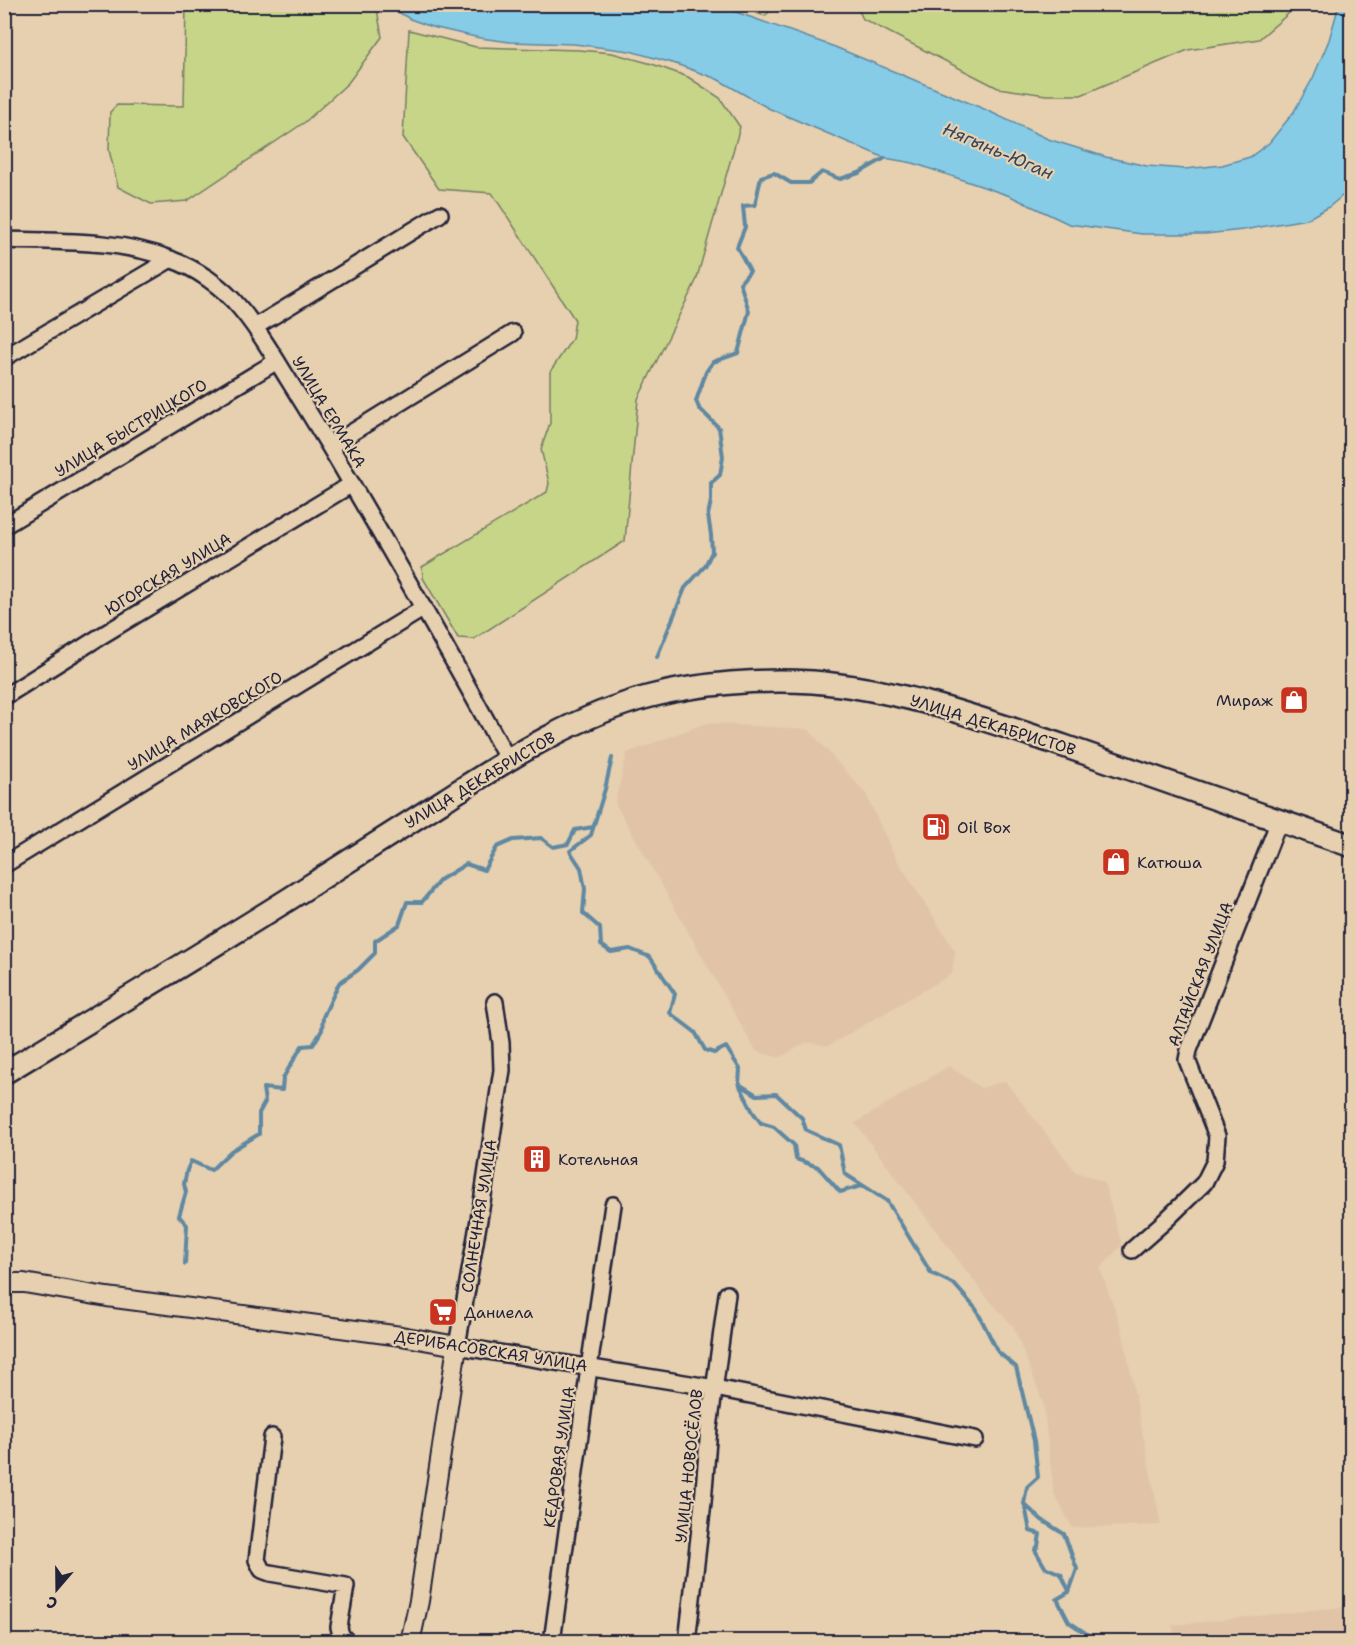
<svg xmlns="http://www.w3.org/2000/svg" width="1356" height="1646" font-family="'Shantell Sans',sans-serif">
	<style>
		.built { fill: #e1c4a8 }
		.green { fill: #c7d589; stroke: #747c62; stroke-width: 1.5 }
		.water { fill: #86cce7; stroke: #5e88a2; stroke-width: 1.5 }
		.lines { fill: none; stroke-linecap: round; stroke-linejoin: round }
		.stream { stroke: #5e88a2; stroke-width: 4 }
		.minor-casing { stroke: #22223b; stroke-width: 20 }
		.tertiary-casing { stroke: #22223b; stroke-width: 22 }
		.secondary-casing { stroke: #22223b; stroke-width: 26 }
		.minor { stroke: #e6d0af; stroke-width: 15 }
		.tertiary { stroke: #e6d0af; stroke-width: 18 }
		.secondary { stroke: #e6d0af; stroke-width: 21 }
		.labels { text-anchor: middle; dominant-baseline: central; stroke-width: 4.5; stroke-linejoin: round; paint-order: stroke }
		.street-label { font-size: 16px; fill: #22223b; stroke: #e6d0af }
		.poi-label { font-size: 16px; fill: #22223b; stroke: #e6d0af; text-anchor: start }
		.water-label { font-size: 18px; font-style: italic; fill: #36445d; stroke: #e6d0af }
	</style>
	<rect width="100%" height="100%" fill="#e6d0af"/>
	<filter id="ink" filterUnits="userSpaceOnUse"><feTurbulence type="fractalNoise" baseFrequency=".0167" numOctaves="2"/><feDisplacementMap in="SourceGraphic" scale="12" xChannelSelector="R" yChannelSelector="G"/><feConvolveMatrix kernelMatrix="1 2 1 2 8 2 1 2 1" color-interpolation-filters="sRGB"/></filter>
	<g filter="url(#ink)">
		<path class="built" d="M706,723L808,729L866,794L894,855L955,951L952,974L828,1046L807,1042L779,1058L756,1051L615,803L627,753Z
			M949,1066L981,1088L1005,1081L1076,1172L1104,1182L1122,1245L1100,1269L1122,1329L1161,1525L1073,1528L1054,1494L1043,1402L1013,1326L983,1293L855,1123Z
			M1351,1606V1641H1176L1172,1625Z"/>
		<path class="green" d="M368,4L377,9L382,37L348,83L305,122L187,201L151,204L118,187L109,150L110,112L117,105L184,106L186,5Z
			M731,5H776L765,16Z
			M856,5H1294L1288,14L1259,39L1188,50L1081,95H1046L998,88L863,19Z
			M409,30L476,47L579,50L612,53L652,64L688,77L720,98L740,127L696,281L638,399L625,541L474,639L458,638L423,578L422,567L547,492L549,483L541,449L550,423V372L572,339L575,320L492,193L439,189L403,137Z"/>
		<path class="water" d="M386,5H716L835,47L984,109L1048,139L1106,157L1147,166L1185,169L1222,165L1250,157L1269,143L1293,113L1313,78L1329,40L1339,5H1351V186L1348,191L1329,207L1307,219L1243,230L1205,234H1142L1069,224L1010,196L913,163L885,158L768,108L717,79L676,64L630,51L574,44L510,42L480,38L432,27L410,19Z"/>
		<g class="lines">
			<path class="stream" d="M657,657L685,588L705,566L712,552L711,535L708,515L711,501V483L720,475L723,457L719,428L699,408L696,401L706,372L713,362L738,353L749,311L740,283L750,271L737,247L745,227L743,206L755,205L761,177L774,173L791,183H809L822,172L840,179L859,173L885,158
				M612,758L605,789L591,835L570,851L581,868L585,889L583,913L600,928L601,945L611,952L630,949L650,957L675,994L670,1013L695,1032L705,1050L714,1053L726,1047L740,1069L739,1084L757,1095L776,1094L802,1118L806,1130L839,1145L845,1174L887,1201L931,1273L954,1284L976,1309L998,1352L1016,1367L1034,1441L1038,1477L1027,1487L1024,1504L1042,1520L1064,1534L1077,1569L1069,1592L1057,1599L1069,1622L1099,1642
				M740,1086L753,1112L761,1123L774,1127L794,1145L796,1159L818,1167L840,1192L861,1186
				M185,1264L187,1225L179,1216L186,1192L184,1184L187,1170L191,1161L211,1170L231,1151L259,1134V1113L265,1102L263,1088L282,1090L283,1078L302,1046L313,1045L322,1030L323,1017L339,983L358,970L375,953V941L399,925L407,902H422L440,880L466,864L484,870L497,847L513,840L541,838L553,847L568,844L575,830L593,827
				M1025,1506L1030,1531L1040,1534L1038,1546L1035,1550L1045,1567L1061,1574L1069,1591"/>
			<g class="minor-casing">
				<path id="minor" d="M4,240C58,242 120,239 170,259C196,268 223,287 240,308C259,330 273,355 288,379C308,411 328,443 347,476C402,570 456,664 508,760
					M255,327L440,214
					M4,358L171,259
					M330,446L513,333
					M4,526L277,361
					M4,697L101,636L352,484
					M4,865L424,608
					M495,1002L501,1043L502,1070L482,1202L457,1346L715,1388L975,1439
					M1132,1250L1166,1220L1204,1183L1215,1161L1217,1136L1187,1060L1189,1050L1279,821
					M272,1437L257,1560L262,1570L270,1573L346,1586L339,1627C340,1634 342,1638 348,1642
					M552,1642L589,1368L613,1205
					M687,1642L703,1502L709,1428L727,1294"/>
			</g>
			<g class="tertiary-casing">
				<path id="tertiary" d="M4,1283H24L107,1297L401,1336L457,1346L419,1601L410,1642"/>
			</g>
			<g class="secondary-casing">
				<path id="secondary" d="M4,1073C100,1015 195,958 289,899C342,865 394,832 446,799C510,758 576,715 651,696C701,683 761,679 813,682C900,689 982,719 1064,746C1160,779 1256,813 1352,846"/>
			</g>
			<use href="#minor" class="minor"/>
			<use href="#tertiary" class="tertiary"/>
			<use href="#secondary" class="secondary"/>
		</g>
	</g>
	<defs>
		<g id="shop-square" transform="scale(1.5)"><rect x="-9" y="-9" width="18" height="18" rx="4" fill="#c8321e" stroke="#e6d0af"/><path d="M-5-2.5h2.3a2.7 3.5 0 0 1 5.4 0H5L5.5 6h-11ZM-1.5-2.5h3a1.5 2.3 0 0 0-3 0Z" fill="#fff"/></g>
		<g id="fuel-square" transform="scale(1.5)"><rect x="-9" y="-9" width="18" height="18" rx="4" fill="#c8321e" stroke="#e6d0af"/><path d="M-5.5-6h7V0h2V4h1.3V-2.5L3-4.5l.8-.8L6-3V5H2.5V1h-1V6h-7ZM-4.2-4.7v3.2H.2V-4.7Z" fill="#fff"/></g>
		<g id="building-square" transform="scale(1.5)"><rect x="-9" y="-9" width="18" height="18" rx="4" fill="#c8321e" stroke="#e6d0af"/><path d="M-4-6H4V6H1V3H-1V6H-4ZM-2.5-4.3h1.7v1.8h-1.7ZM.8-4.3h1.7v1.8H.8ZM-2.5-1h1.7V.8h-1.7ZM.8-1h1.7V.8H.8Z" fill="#fff"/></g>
		<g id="supermarket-square" transform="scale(1.5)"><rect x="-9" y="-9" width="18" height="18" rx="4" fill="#c8321e" stroke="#e6d0af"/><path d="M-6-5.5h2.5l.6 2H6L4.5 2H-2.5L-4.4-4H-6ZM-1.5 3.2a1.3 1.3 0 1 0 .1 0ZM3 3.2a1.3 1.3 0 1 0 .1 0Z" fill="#fff"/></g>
	</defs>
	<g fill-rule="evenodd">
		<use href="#shop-square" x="1294" y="700"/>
		<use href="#fuel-square" x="936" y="827"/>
		<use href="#shop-square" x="1116" y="862"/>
		<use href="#building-square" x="537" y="1159"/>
		<use href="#supermarket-square" x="443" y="1312"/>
	</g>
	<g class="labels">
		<g class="street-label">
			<text transform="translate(329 412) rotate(59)">УЛИЦА ЕРМАКА</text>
			<text transform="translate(131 428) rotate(-31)">УЛИЦА БЫСТРИЦКОГО</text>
			<text transform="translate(168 574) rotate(-31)">ЮГОРСКАЯ УЛИЦА</text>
			<text transform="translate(205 721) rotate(-31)">УЛИЦА МАЯКОВСКОГО</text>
			<text transform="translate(993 725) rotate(17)">УЛИЦА ДЕКАБРИСТОВ</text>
			<text transform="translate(480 780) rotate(-31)">УЛИЦА ДЕКАБРИСТОВ</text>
			<text transform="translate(1200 974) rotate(-69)">АЛТАЙСКАЯ УЛИЦА</text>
			<text transform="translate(479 1216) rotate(-81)">СОЛНЕЧНАЯ УЛИЦА</text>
			<text transform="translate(491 1351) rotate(9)">ДЕРИБАСОВСКАЯ УЛИЦА</text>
			<text transform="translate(559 1457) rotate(-82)">КЕДРОВАЯ УЛИЦА</text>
			<text transform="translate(689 1466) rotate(-84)">УЛИЦА НОВОСЁЛОВ</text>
		</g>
		<g class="poi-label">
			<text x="1273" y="700" text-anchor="end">Мираж</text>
			<text x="957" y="827">Oil Box</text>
			<text x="1137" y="862">Катюша</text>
			<text x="558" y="1159">Котельная</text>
			<text x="464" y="1312">Даниела</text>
		</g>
		<g class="water-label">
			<text transform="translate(998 151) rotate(23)">Нягынь-Юган</text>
		</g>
	</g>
	<rect width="1356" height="1646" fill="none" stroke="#e6d0af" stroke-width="24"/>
	<rect x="12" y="12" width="1332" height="1622" fill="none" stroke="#22223b" stroke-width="2" filter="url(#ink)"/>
	<g transform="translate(57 1589) rotate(200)" stroke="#e6d0af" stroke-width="4.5" paint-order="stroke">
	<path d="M0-4.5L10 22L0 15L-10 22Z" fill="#22223b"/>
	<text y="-9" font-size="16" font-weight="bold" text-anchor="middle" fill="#22223b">С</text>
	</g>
</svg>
